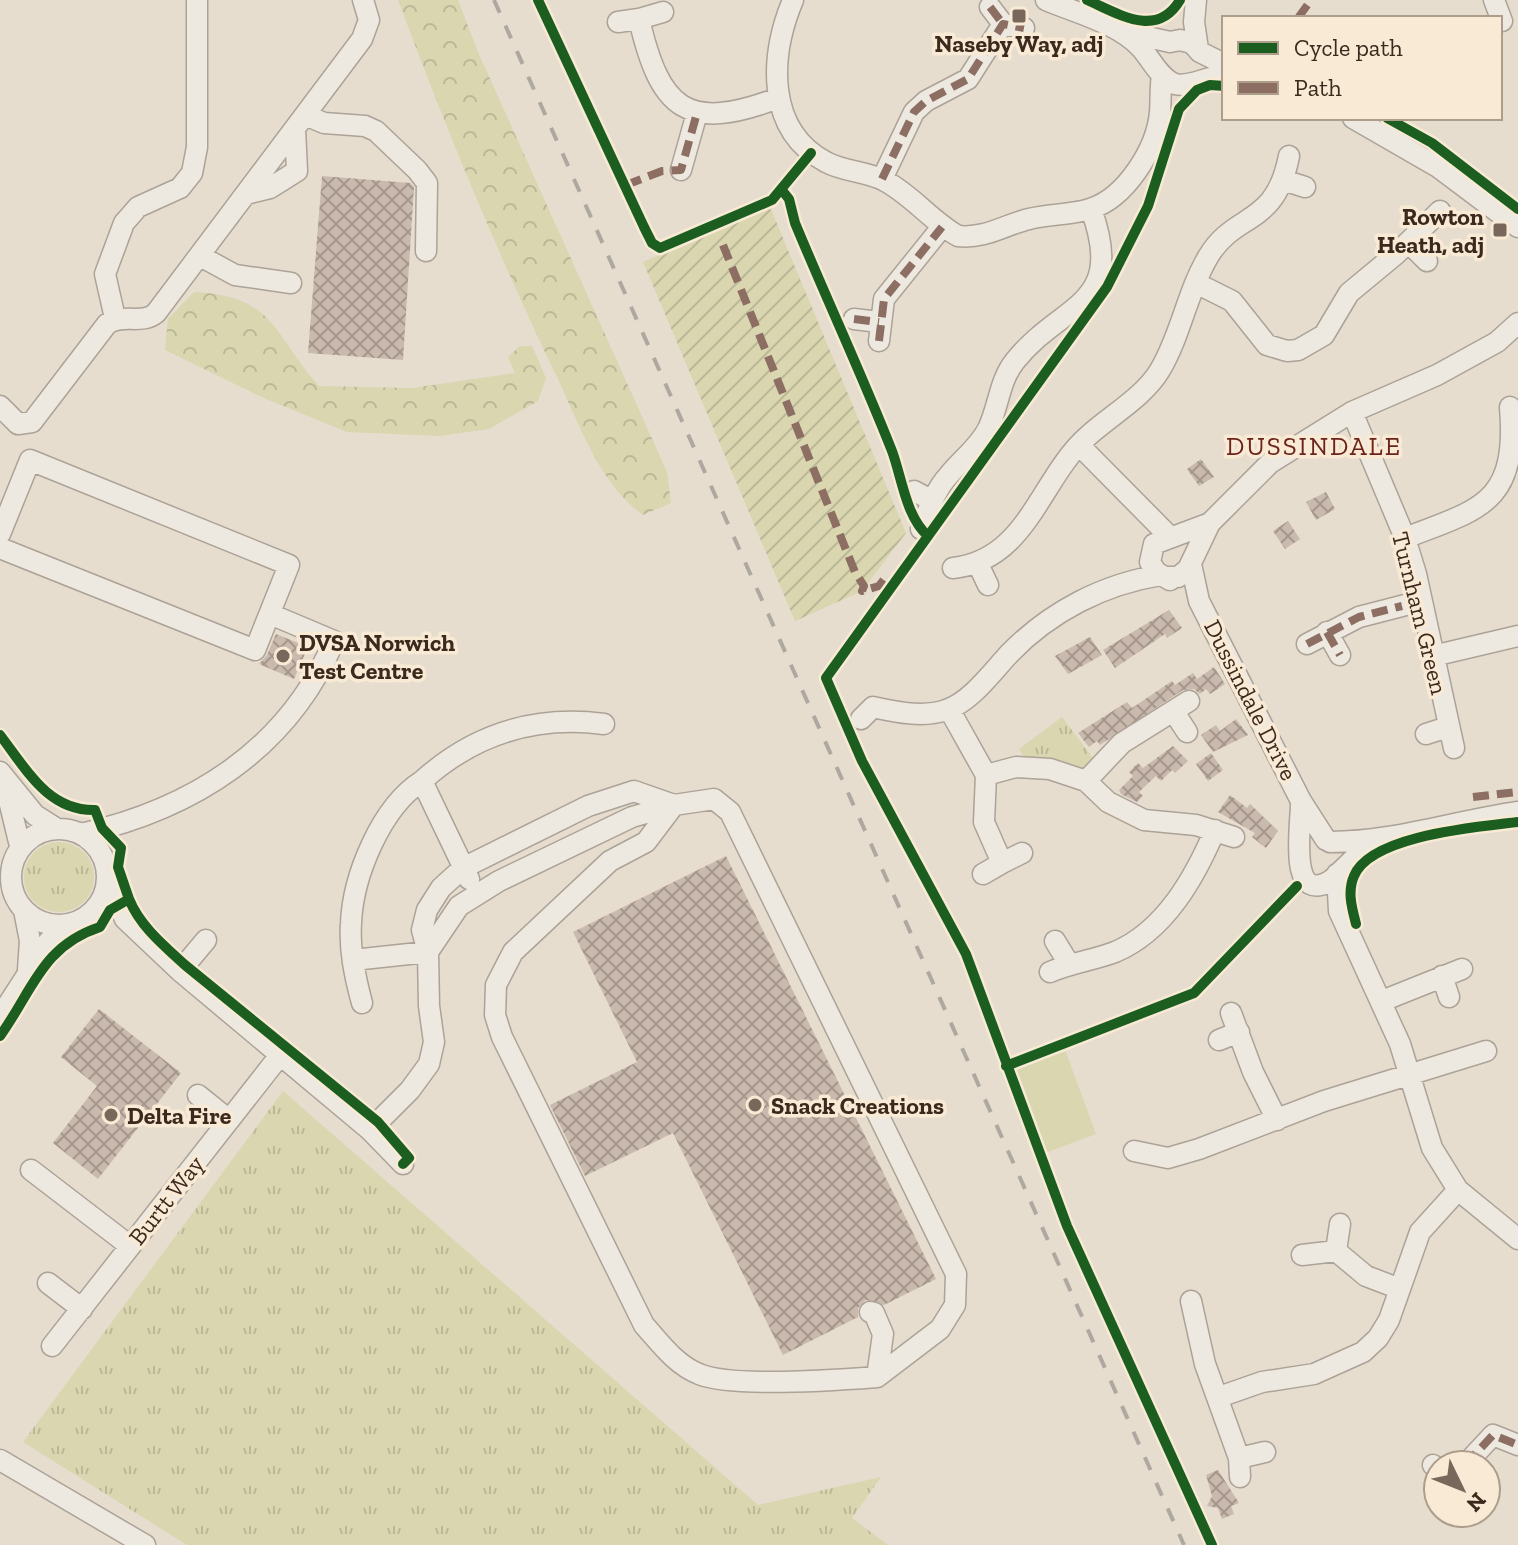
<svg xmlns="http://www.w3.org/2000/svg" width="1518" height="1545" font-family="'Zilla Slab',serif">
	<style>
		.grass { fill: url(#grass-tufts) }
		.forest { fill: url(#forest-crowns) }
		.garden { fill: url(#garden-furrows) }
		.pitch { fill: #d9d6b0 }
		.building { fill: url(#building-cross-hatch) }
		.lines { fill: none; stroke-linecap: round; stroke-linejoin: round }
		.minor-casing { stroke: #aca297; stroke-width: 23 }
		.minor { stroke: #eee9e0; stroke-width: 20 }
		.rail { stroke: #aea8a1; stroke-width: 4; stroke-dasharray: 14 14; stroke-linecap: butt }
		.quiet { stroke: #8d6e63; stroke-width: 8; stroke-dasharray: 16 8; stroke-linecap: butt }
		.cycleway-casing { stroke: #f8ead4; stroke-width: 15 }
		.cycleway { stroke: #1b5e20; stroke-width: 10 }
		.poi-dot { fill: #78685c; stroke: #f8ead4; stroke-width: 3 }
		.labels { text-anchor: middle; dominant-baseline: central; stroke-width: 7; stroke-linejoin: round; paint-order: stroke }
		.poi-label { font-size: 24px; font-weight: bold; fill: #3c291e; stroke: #f8ead4; text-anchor: start }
		.street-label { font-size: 24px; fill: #3c291e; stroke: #f8ead4 }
		.neighbourhood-label { font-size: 26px; letter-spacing: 2px; fill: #6b231b; stroke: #f8ead4 }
	</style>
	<defs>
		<pattern id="grass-tufts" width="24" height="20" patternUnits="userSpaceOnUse" patternTransform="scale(2)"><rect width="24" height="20" fill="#d9d6b0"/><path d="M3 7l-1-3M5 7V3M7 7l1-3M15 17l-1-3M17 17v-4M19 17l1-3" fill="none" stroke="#bbb897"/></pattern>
		<pattern id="forest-crowns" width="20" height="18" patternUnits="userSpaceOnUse" patternTransform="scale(2)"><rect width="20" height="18" fill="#d9d6b0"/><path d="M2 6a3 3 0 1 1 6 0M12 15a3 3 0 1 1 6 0" fill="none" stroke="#bbb897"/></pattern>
		<pattern id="garden-furrows" width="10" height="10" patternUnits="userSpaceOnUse" patternTransform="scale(2)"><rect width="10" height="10" fill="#d9d6b0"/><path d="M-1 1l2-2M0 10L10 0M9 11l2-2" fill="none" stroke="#bbb897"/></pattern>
		<pattern id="building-cross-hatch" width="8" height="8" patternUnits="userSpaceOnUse" patternTransform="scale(2)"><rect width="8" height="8" fill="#cabaae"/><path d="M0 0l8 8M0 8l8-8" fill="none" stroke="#a5978d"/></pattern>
	</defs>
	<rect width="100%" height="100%" fill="#e6ddce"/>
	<path class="grass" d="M1062,717L1096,762L1083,772L1052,760L1025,758L1019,749Z
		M24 877a35 35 0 1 1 70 0a35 35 0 1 1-70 0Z
		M283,1091L758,1505L881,1477L852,1518L888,1545H187L23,1442Z"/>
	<path class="forest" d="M398,0H458L478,52L667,472L671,503L643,515C598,483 578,420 554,371C496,250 445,126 398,0Z
		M194,292C277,296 273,336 319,386L412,388L515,373L508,357L520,346H532L546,378L538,401L489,429L440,436L347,432L266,399L165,350L168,319Z"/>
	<path class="garden" d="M770,207L906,533L862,591L795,621L643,262Z"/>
	<path class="pitch" d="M1065,1050L1096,1134L1045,1153L1014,1069Z"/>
	<path class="building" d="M322,176L410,183L414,187L403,360L308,353Z
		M1201,459L1214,477L1199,486L1187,469Z
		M1326,492L1335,509L1316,520L1306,502Z
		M1288,521L1300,539L1285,549L1273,531Z
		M1169,610L1182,628L1167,638L1165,634L1115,668L1103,650Z
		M276,634L308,647L294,679L259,664L267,655Z
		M1090,637L1102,655L1068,674L1055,656Z
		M1214,667L1225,684L1210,694L1206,689L1200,694L1194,689L1183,690L1100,745L1097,741L1089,747L1078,733L1127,702L1132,708L1172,681L1175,685L1193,673L1197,679Z
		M1236,719L1248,735L1213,752L1201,735L1216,725L1220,731Z
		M1173,746L1188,761L1175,773L1172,770L1161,781L1156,776L1139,792L1143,796L1137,802L1121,794L1119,790L1133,776L1129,772L1138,763L1143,768Z
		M1211,753L1223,770L1208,781L1196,764Z
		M1230,795L1247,808L1250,804L1278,831L1266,848L1252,837L1255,833L1218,812Z
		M726,856L936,1279L884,1305L866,1300L858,1308V1317L783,1355L673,1133L585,1176L550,1105L637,1062L573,932Z
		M99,1009L181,1073L98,1179L53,1143L97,1086L61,1057Z
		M1218,1470L1239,1503L1231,1506L1234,1514L1222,1519L1218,1508L1207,1506L1212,1496L1206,1475Z"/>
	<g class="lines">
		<g class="minor-casing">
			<path id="minor" d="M793,0C770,55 765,130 826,162C844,172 867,171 885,181C912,195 931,221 958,236C985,239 1004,225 1029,219C1049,214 1071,215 1090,209C1126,198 1157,148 1160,112C1161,100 1160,87 1162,75
				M1046,0C1076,13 1118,23 1141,48C1151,59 1160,79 1175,84C1191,88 1208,75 1224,76
				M1196,0L1194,22L1198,49
				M1494,0L1502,21
				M990,7L1003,24
				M663,12L639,19C660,109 686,133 778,98
				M618,22L639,19
				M1125,32L1170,42L1180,40L1192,43L1200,52L1224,64
				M305,115L324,123L365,126L376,131L417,170L427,183L426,251
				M1353,118L1438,167L1518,227
				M681,170L697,113
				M882,179L914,112L926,101L968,79L1003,24L1024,28
				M1283,180L1305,187
				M246,194L270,188L297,171L295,129
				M1409,243L1427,261
				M200,256L235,275L291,283
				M1196,283L1232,301L1267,345L1287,351L1298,350L1324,335L1349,293L1395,255L1440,211
				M115,318L105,274L124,223L138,207L180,188L192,173L197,147V0
				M854,319L879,322
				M879,341L884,299L942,227
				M0,406L18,424L32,422L107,324C123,313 142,325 156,313L362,39L369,20L363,0
				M1352,412L1405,538L1416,574L1454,748
				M1079,445L1169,536
				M914,491L933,501
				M921,529C928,511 935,490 949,475C962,459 978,448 988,429C999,406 999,381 1015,361C1062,302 1127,307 1091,209
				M0,534L30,460L289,565L255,650L0,548
				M1405,538C1480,509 1518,504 1510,407
				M977,562L988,585
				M1191,564L1199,601L1301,801L1326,840
				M953,568C1028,560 1040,478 1088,436C1111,415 1144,397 1160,370C1181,335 1187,292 1208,257C1235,211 1275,228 1289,156
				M1166,577H1178L1188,569L1210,523L1270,463L1352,412L1437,375L1497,342L1518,323
				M1170,580L1156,572L1150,562L1154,544L1210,523
				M1327,632L1340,655
				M1307,644L1359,617L1421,601
				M1433,656L1518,636
				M949,709L986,775L984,822L1002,863L1022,853
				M1174,712L1187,732
				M861,719L873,707C896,712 923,718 946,710C971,702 992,672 1010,653C1050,612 1103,584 1161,575
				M1426,734L1448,727
				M0,772L35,815L57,829
				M986,775L1016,767L1050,769L1086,781L1108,802L1144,820L1196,825L1234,837
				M422,781C474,734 534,715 604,724
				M1086,781L1122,743L1189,701
				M5,784L20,846
				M1301,801C1302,820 1286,906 1330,881C1337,876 1362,850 1371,842
				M674,805L646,842L610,861L513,952L496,985L495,1015L502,1037L644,1325C660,1343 676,1365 699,1374C732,1388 838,1380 877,1377L883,1334L874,1313L870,1312
				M11 877a48 48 0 1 1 96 0a48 48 0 1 1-96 0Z
				M81,834C193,809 288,749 334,641L270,614
				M1330,842C1394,842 1455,821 1518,812
				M983,874L1002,863
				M1337,874L1339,911L1400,1044L1432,1148L1458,1190L1518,1239
				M108,879L125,919L180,971L370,1130L403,1164
				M24,910L30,941L28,970
				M1055,941L1069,964
				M353,960L428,952L459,906L499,881L632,817L674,805L714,799L730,812L956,1274L955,1305L940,1329L877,1377
				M180,971L206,940
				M1050,972C1071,963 1094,960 1115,952C1165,931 1195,877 1215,830
				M1442,976L1449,997
				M1382,1001L1462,969
				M362,1003C355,977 349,950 351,923C353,876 381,807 422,781L469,879
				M1231,1013L1253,1072L1277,1120
				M0,1017L49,941L69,924
				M1219,1040L1239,1032
				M198,1095L229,1120
				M370,1130L410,1090L429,1064L434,1042L429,1006L428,952L422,930L427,910L441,888L463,868L588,806L634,791L674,805
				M1134,1151L1168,1158L1199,1149L1324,1101L1486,1051
				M31,1170L130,1246
				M1340,1224L1336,1251L1366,1276L1400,1289
				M1302,1255L1336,1251
				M48,1283L82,1309
				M1191,1301L1205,1364L1239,1458L1240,1477
				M52,1346L281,1054
				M1219,1397L1262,1382L1314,1374L1363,1352L1378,1338L1389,1320L1420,1232L1458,1190
				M1239,1458L1265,1452
				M0,1460L145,1545
				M1433,1465L1438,1468
				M1465,1465L1493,1435L1518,1445"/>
		</g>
		<use href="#minor" class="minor"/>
		<path class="rail" d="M494,0L1184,1545"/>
		<path class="quiet" d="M990,7L1003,24
			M1298,18L1311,0
			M882,179L914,112L926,101L968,79L1003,24L1024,28
			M626,185L662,171L681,170L697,113
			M723,245L855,572L864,586L862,591L879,586L888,574
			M854,319L879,322
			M879,341L884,299L942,227
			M1327,632L1340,655
			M1307,644L1359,617L1402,606
			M1473,797L1518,792
			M1433,1465L1438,1468
			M1465,1465L1493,1435L1518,1445"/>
		<g class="cycleway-casing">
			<path id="cycleway" d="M538,0L644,227L652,243L660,248L772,200L811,153
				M1087,0C1119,14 1157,39 1180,0
				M1387,118L1432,143L1518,209
				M781,189L789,199L795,223C827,300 862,375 892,451C902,478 906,517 928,536
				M0,735C26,769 48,811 95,810L102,828L121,848L118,867L129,899L110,910L100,927C42,946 33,990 0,1036
				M129,899C140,926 163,945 185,965L378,1122L409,1158L403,1164
				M1356,924C1352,908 1347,892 1354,876C1371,835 1478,827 1518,822
				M1006,1066L1194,993L1297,886
				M1212,1545L1067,1226L966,954L862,761L826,678L1107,287L1148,206L1179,109L1197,90L1210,85L1224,86"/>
		</g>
		<use href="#cycleway" class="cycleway"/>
	</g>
	<g class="poi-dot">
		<rect x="1011" y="8" width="16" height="16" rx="4"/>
		<rect x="1492" y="222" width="16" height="16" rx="4"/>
		<circle cx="283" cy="656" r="8"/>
		<circle cx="755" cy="1105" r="8"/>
		<circle cx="111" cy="1115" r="8"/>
	</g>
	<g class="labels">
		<g class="poi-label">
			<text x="1019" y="43" text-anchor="middle">Naseby Way, adj</text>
			<text x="1484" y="216" text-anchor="end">Rowton<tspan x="1484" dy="28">Heath, adj</tspan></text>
			<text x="299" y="642">DVSA Norwich<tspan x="299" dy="28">Test Centre</tspan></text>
			<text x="771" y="1105">Snack Creations</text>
			<text x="127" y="1115">Delta Fire</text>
		</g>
		<g class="street-label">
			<text transform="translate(1420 613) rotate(76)">Turnham Green</text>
			<text transform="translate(1251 700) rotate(63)">Dussindale Drive</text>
			<text transform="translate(166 1200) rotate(-52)">Burtt Way</text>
		</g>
		<g class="neighbourhood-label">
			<text x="1314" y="446">DUSSINDALE</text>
		</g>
	</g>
	<rect x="1222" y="16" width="280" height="104" fill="#f8ead4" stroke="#ad9d8b" stroke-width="2"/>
	<rect x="1238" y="42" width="40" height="12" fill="#1b5e20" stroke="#ad9d8b" stroke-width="2"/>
	<text x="1294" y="56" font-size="24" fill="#3c291e">Cycle path</text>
	<rect x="1238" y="82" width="40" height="12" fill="#8d6e63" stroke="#ad9d8b" stroke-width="2"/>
	<text x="1294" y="96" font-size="24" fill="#3c291e">Path</text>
	<g transform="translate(1462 1489) rotate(133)"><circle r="38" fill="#f8ead4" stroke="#ad9d8b" stroke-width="2"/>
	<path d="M0-6L14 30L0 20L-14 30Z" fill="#78685c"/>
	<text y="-12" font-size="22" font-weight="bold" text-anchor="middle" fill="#3c291e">N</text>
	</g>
</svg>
